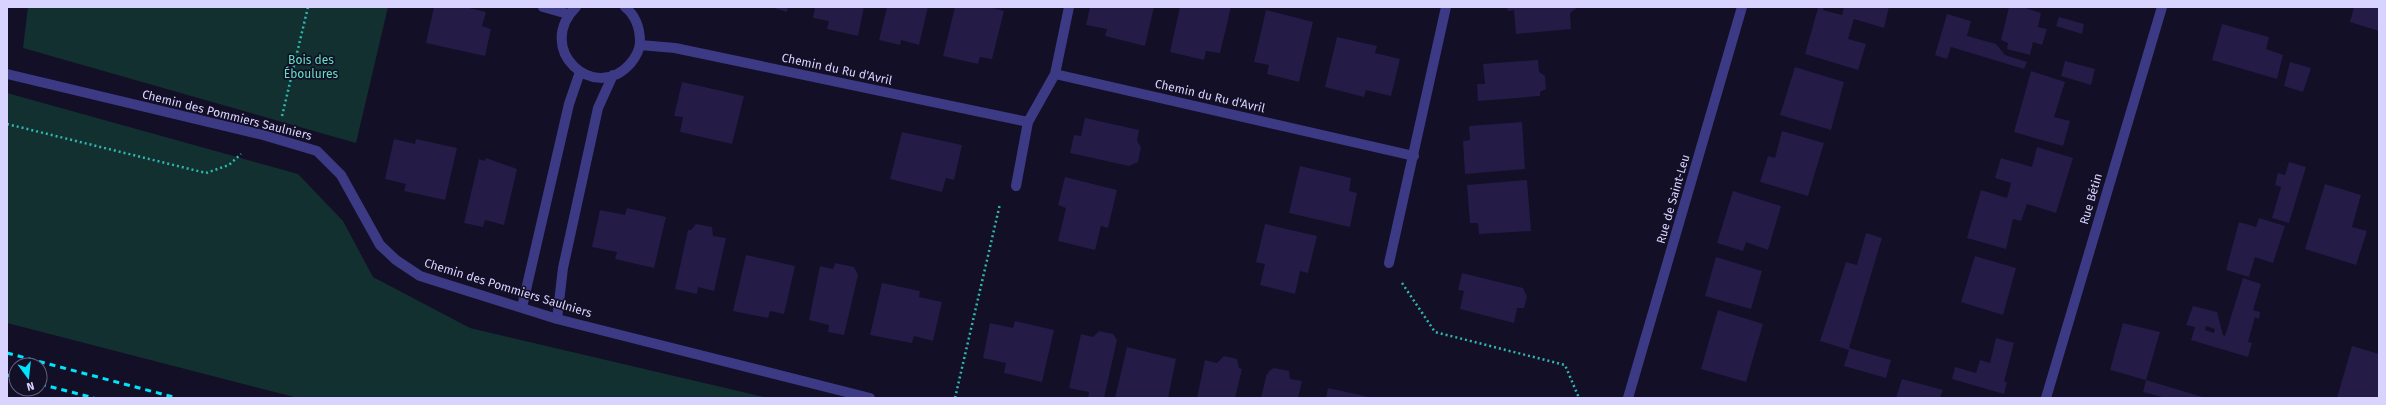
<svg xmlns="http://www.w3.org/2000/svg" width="2386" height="405" font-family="'Fira Sans',sans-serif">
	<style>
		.green { fill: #12302f }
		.building { fill: #241b47; fill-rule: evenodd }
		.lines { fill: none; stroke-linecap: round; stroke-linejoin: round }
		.path { stroke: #2fb8b0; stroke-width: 2.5; stroke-dasharray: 2 3; stroke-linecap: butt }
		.minor { stroke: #3d3a85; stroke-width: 10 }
		.rail { stroke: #00e5ff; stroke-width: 3; stroke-dasharray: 6 5; stroke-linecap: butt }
		.labels { text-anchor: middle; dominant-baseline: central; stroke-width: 3.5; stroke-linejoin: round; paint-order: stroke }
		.park-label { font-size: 12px; fill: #5fe0c0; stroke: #130f26 }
		.street-label { font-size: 12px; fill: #d9d4ff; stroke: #130f26 }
	</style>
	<rect width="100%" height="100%" fill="#130f26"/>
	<path class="green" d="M28,7H388L356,143L23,48Z
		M7,93L298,174L343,221L373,277L470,328L768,398H298L7,323Z"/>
	<path class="building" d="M434,7H465L486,12L482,26L491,29L485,56L426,43Z
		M771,7H788L787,12Z
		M815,7H864L858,36L827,29L829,21L813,18Z
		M887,7H928L919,45L901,40L900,45L879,40Z
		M955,7H989L1004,11L992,59L980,57L978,64L943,56Z
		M1090,7H1154L1145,46L1105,36L1107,29L1086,25Z
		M1180,7H1231L1220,53L1206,51L1204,60L1170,52Z
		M1507,7H1577V8L1570,13L1571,29L1516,34L1514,10L1508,11Z
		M1815,7H1824L1823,10L1842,15L1844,7H1889L1884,28L1854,19L1848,39L1866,44L1858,70L1805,54L1818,8Z
		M2009,7H2022L2041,13L2038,27L2047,29L2042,45L2033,42L2030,55L2007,49L2008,43L2001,40Z
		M2354,7L2379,8V31L2350,22Z
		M1266,10L1313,22L1299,82L1267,74L1269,65L1254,62Z
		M1947,14L1971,21L1967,36L1996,44L2005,55L2027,62L2024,69L1951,47L1947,59L1935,55Z
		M2059,17L2084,24L2082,34L2056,26Z
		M2222,24L2269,37L2266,49L2283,55L2277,79L2212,60Z
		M1337,37L1377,46L1375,53L1400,59L1391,96L1366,90L1364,97L1325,87Z
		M1538,60L1539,72L1545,76L1546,89L1540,92V96L1478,101L1477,84H1485L1483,64Z
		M2065,61L2095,69L2091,85L2061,76Z
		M2290,62L2311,68L2303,92L2284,86Z
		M1795,67L1844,82L1831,130L1780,115Z
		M2031,71L2065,82L2054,117L2070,121L2063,146L2014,132Z
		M682,82L744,96L732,144L680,132L683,117L674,116Z
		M1085,118L1139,130L1137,141L1141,147L1138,162L1129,166L1070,153L1074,135L1081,136Z
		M1522,122L1525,169L1465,174L1463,141L1470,140L1469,126Z
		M1782,131L1824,143L1808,196L1760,182L1768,156L1775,158Z
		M902,132L962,145L954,180L946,178L942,192L890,179Z
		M394,139L415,144L416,139L457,148L445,200L404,191L406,184L385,179Z
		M2037,147L2073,158L2056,213L2027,204L2021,221L2013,219L2006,249L1967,238L1981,190L2007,198L2011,183L1995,178L2001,158L2032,167Z
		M486,158L517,169L504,225L485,220L483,227L464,223L479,159L484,161Z
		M2289,162L2306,167L2289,223L2272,218L2281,187L2275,185L2278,173L2285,175Z
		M1300,166L1351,178L1349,191L1357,193L1350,227L1289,213Z
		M1065,177L1117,190L1108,228L1101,226L1095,250L1058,241L1066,208L1058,205Z
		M1527,180L1531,231L1479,234L1478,223H1470L1467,185Z
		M2325,184L2361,195L2352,227L2367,231L2356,265L2305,249Z
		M1733,191L1781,206L1768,250L1746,242L1743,251L1717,243Z
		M627,208L666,217L654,268L615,259L617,252L592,247L600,210L625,215Z
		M2259,218L2285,226L2273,263L2255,257L2249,277L2226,270L2239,222L2256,227Z
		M696,224L712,227L713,236L726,238L714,291L698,287L697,294L675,289L688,230H691Z
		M1265,224L1317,236L1308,273L1300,271L1295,294L1260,285L1265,264L1256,262Z
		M1866,233L1882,238L1849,348L1891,360L1886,378L1844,366L1849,350L1820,341L1846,262L1857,265Z
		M746,255L795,266L784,314L770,311L768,318L733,311Z
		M1975,256L2016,268L2003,315L1961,302Z
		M1716,257L1762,271L1751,309L1705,296Z
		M835,263L854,267L858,275L844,335L828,332L829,325L809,320L820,266L833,269Z
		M1462,273L1523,288L1527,297L1524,308H1517L1514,323L1460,309L1464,291L1458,290Z
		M2243,278L2261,284L2253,310L2260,312L2259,319L2255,317L2248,342L2252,343L2248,357L2191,340L2195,327L2186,325L2193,306L2217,312L2223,335L2225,336ZM2206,326L2215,329L2214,333L2205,330Z
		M882,283L920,291L919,297L942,302L933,341L914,336L912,343L870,335Z
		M1718,310L1763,324L1746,382L1701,369Z
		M1015,321L1054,330L1042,382L1004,373L1006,363L983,358L990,323L1013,328Z
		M2123,323L2160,332L2146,380L2110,370Z
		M1099,331L1113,334L1117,340L1104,398H1088L1089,392L1069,388L1081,334L1093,337Z
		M1996,338L2014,343L2004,382H2007L2004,394L1952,379L1955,367L1976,373L1980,360L1990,363Z
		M2352,346L2379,354V398H2337Z
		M1127,347L1176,359L1168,398H1115Z
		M1224,356L1237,359L1239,368L1242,369L1235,398H1197L1205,360L1217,363Z
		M1274,368L1289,371L1290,379L1302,381L1298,398H1261L1267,373L1268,374L1269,371Z
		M1902,379L1943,390L1940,398H1896Z
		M2146,380L2206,398H2166L2143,392Z
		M1328,388L1369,397V398H1326Z"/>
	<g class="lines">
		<path class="path" d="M282,116L308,7
			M7,124L206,173L229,165L241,154
			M1402,283L1435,332L1565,365L1579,398
			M955,398L1000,204"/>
		<path class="minor" d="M543,7L568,14
			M576,7C534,49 594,104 630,64C635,58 640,50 640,42C640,28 636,16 625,7
			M640,45L675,48L1028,122
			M7,74L263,135L317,151L341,175L380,245L396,260L420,276L557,319L870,398
			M1055,74L1069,7
			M1016,186L1028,122L1055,74L1414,156
			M1389,263L1446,7
			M522,307L569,104L580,72
			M557,319L563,268L598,108L613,75
			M1628,398L1742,7
			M2046,398L2162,7"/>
		<path class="rail" d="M7,353L177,398
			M7,375L16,378
			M40,384L94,398"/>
	</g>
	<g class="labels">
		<g class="park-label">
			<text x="311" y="60">Bois des<tspan x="311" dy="14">Éboulures</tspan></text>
		</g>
		<g class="street-label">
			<text transform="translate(837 69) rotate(12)">Chemin du Ru d'Avril</text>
			<text transform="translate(1210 96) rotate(13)">Chemin du Ru d'Avril</text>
			<text transform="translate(227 115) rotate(14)">Chemin des Pommiers Saulniers</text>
			<text transform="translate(1673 199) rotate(-74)">Rue de Saint-Leu</text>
			<text transform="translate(2091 199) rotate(-74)">Rue Bétin</text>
			<text transform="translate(508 288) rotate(17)">Chemin des Pommiers Saulniers</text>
		</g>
	</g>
	<rect width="2386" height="405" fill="none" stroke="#d9d4ff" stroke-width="16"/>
	<g transform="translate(28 377) rotate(165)"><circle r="19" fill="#130f26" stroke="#625e7d"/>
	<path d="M0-3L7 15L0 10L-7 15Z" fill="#00e5ff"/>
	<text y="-6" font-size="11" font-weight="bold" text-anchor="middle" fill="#d9d4ff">N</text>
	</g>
</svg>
